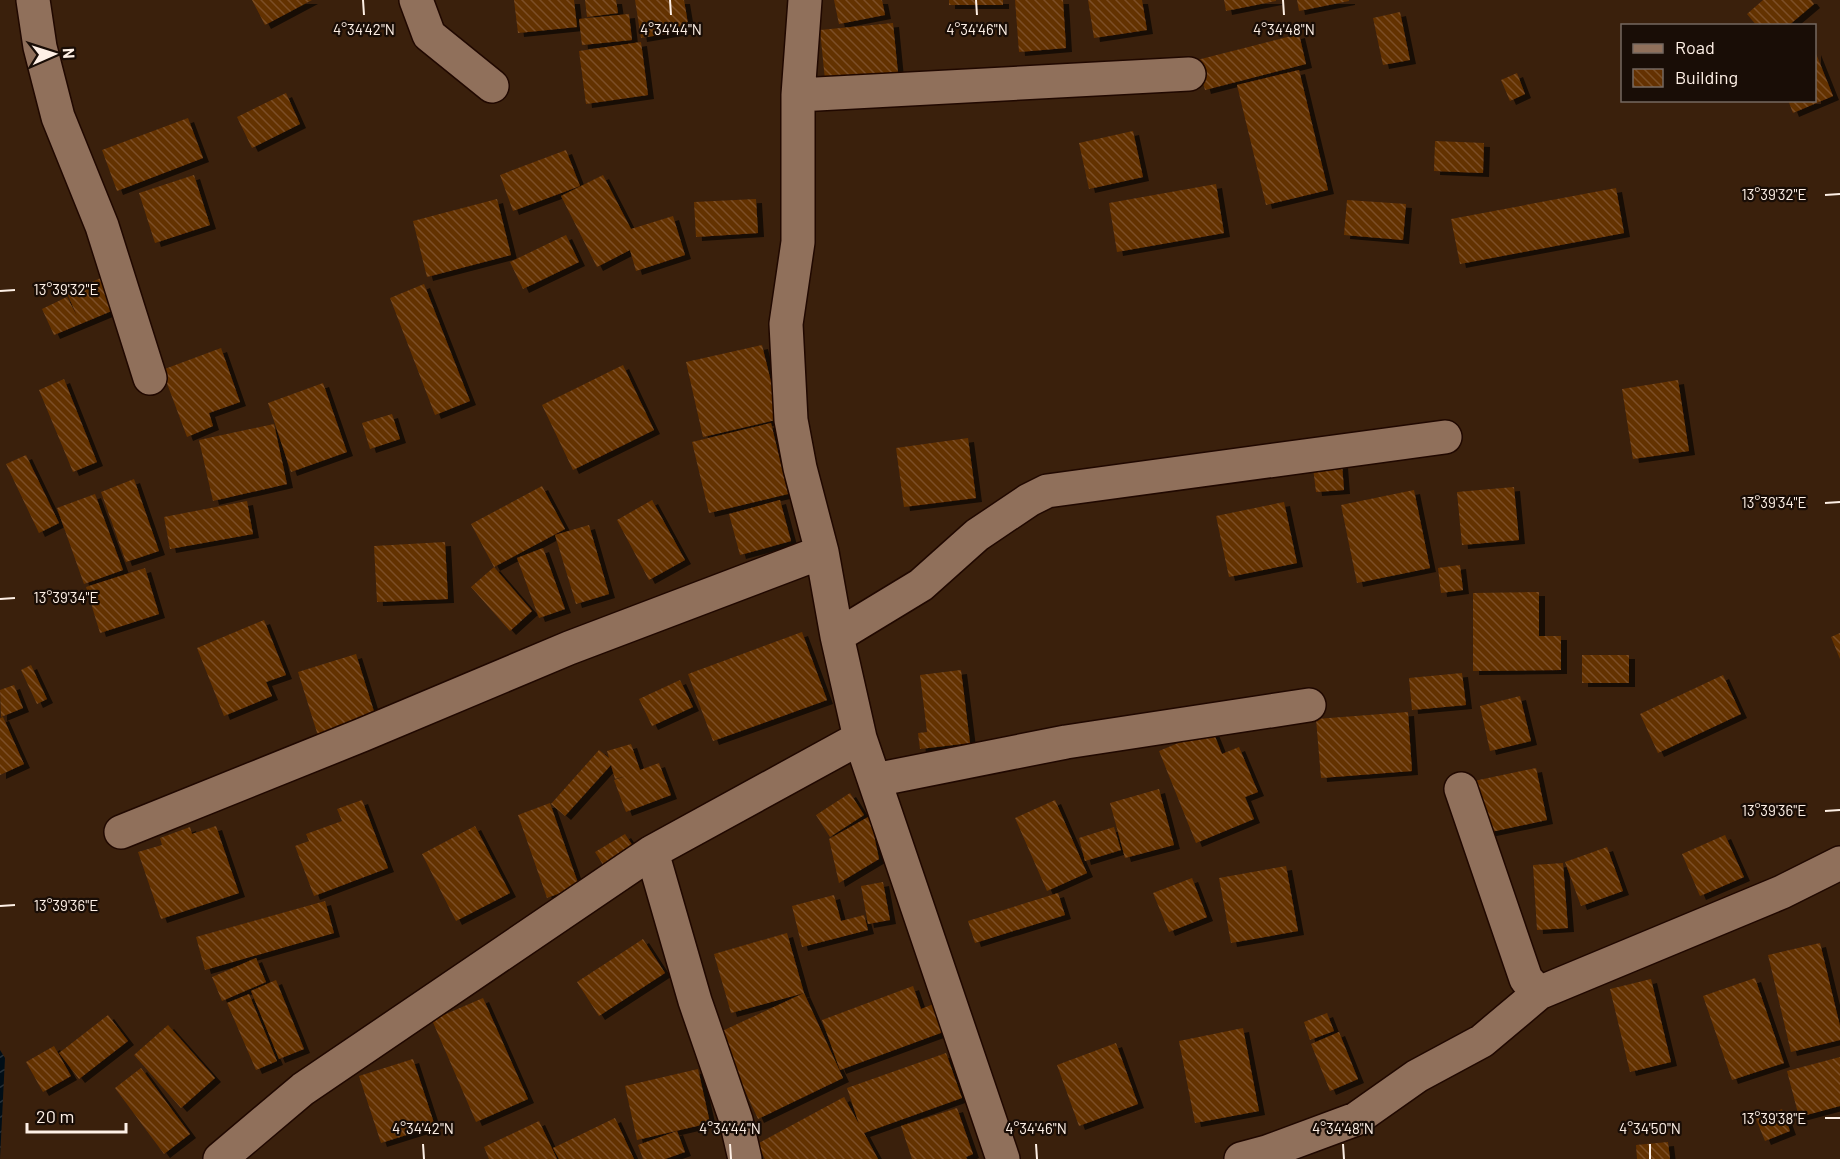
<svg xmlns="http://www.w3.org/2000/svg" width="1840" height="1159" font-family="Barlow,sans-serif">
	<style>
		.water { fill: url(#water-waves) }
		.building { fill: url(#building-back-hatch); filter: url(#shadow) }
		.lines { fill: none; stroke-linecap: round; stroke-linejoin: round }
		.street-casing { stroke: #200800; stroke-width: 36 }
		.street { stroke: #90705b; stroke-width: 33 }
		.ticks { fill: none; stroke: #fef0e6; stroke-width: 2 }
		.ticks-label { font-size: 15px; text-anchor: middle; fill: #fef0e6; stroke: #190d06; stroke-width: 4.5; stroke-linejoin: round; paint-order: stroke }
	</style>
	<defs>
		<pattern id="water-waves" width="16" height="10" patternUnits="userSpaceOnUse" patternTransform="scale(1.5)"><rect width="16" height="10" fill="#010e17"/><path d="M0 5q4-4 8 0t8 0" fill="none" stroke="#273139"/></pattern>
		<pattern id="building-back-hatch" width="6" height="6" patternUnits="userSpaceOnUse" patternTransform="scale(1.5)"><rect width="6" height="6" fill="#643101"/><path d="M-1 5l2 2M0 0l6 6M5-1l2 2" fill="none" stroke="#7b4f26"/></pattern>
		<filter id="shadow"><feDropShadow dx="6" dy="4" stdDeviation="0" flood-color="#0009"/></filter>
	</defs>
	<rect width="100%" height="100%" fill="#3a200c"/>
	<path class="water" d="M0,1050L5,1058L0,1159Z"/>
	<path class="building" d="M252,0H312L265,25Z
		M514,0H574L577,27L518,33Z
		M585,0H616L618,13L587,17Z
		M635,0H684L689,30L641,38Z
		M834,0H882L885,15L839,24Z
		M949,0H1003V5H949Z
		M1015,0H1063L1066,48L1019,52Z
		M1088,0H1142L1147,30L1094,38Z
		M1224,0H1276V1L1226,11Z
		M1297,0H1349V1L1299,11Z
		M1763,0H1811L1814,4L1788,26H1757L1747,14Z
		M1400,12L1410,60L1383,65L1373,18Z
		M629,14L632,40L582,45L579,19Z
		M893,23L898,73L825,80L820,30Z
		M1299,34L1306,64L1205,90L1197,60Z
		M641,42L648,95L586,104L579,51Z
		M1815,51L1833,96L1793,113L1788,100H1815Z
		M1299,70L1328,190L1266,205L1237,85Z
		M1517,73L1525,94L1510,101L1501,80Z
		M286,93L300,124L252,148L237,117Z
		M188,118L203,158L117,191L102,150Z
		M1133,131L1143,177L1089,189L1079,143Z
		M1435,141L1484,143L1483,173L1434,171Z
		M566,150L580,186L513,211L500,175Z
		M194,175L210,225L155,243L139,193Z
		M603,175L631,229L673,216L685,255L636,271L630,250L597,267L561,196Z
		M1216,184L1224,233L1117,252L1109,203Z
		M1616,188L1624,233L1460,264L1451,219Z
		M497,199L511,255L427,277L413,221Z
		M756,199L758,233L696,237L694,202Z
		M1347,200L1406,204L1403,240L1344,235Z
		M566,235L579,262L523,289L510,262Z
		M112,273L126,305L54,335L42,309L67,297L77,316L67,293Z
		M424,284L470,401L435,415L390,298Z
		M762,345L780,419L703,437L686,362Z
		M221,348L240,402L209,413L213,426L187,437L162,370Z
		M623,365L654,430L573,470L542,405Z
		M64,379L97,462L73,472L39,390Z
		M1678,380L1689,451L1633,459L1622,389Z
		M323,383L347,452L291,472L268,403Z
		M392,414L400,439L370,449L362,423Z
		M771,423L788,494L709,513L692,442Z
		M274,424L287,484L213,501L199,440Z
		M968,438L976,498L904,507L896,448Z
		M26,455L59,523L39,533L6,464Z
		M1342,464L1344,490L1316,492L1313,467Z
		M134,479L159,551L126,562L101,492Z
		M542,486L565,529L494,567L471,524Z
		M1514,487L1519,540L1462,545L1457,492Z
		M1414,490L1430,568L1357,583L1341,505Z
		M95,494L123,570L84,584L57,508Z
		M652,500L685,560L649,580L617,520Z
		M780,500L791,541L740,555L729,514Z
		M247,501L253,534L170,549L164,517Z
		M1284,502L1297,563L1229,577L1216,516Z
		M589,525L609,594L576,604L555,535Z
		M445,542L448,599L377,602L374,546Z
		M543,548L565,609L539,618L517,558Z
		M1460,565L1463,590L1441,593L1438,568Z
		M494,567L532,611L510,631L471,587Z
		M145,568L159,614L100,633L86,587Z
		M1539,592V636H1561V670L1473,671V593Z
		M264,620L286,675L266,682L272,696L224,716L197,648Z
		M802,632L827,700L713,741L688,674Z
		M1840,633V659L1831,637Z
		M356,654L377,721L319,739L298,672Z
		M1582,655H1629V683H1582Z
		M31,665L47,699L37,704L21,670Z
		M961,670L970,743L920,749L918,733L927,732L920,675Z
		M1462,673L1466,705L1412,710L1409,678Z
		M1723,675L1741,714L1658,753L1640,714Z
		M680,680L693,707L652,726L639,699Z
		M14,685L23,708L1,717L0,690Z
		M1520,696L1531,741L1490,751L1480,706Z
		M1408,712L1412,771L1321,778L1316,719Z
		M3,717L24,764L0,775V718Z
		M1212,729L1222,754L1239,747L1258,792L1245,797L1254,819L1196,843L1159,751Z
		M631,744L640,770L659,763L671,795L626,812L614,780L626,776L615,779L611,765L565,816L551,804L599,750L609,758L607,751Z
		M1536,768L1547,820L1486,833L1474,781Z
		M1159,789L1174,845L1125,858L1110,803Z
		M850,793L864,815L830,837L816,815Z
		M362,800L388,868L314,896L295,846L309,841L306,834L342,821L337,809Z
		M1055,800L1087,873L1047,891L1015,818Z
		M550,803L579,886L547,898L518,815Z
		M870,816L879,859L839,883L829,839Z
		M216,826L239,893L161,919L138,852L162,845L160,838L190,827L192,834Z
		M475,826L510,893L456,921L422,854Z
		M1114,827L1121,850L1085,861L1079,838Z
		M625,834L637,852L607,871L595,852Z
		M1725,835L1744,877L1700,896L1682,854Z
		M1607,847L1623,891L1581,906L1565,862Z
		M1563,863L1568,928L1537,930L1533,865Z
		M1286,866L1298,931L1231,943L1219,878Z
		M1192,878L1207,917L1169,932L1153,893Z
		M883,882L890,920L868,924L861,886Z
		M1058,893L1065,915L975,943L968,921Z
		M834,895L841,921L864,915L868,930L802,947L792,906Z
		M325,901L334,933L205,970L196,937Z
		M787,933L804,993L843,1078L758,1119L718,1033L804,993L731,1013L714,954Z
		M643,939L665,973L599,1016L577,982Z
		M1820,943L1840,1026V1040L1791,1052L1768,955Z
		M256,958L266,982L222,1001L212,977Z
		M1755,978L1784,1063L1732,1080L1703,996Z
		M1651,979L1671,1062L1630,1072L1610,989Z
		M276,980L304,1049L279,1059L251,991Z
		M913,986L921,1009L936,1003L946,1031L840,1070L822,1020Z
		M249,994L277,1061L256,1070L227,1003Z
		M483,998L528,1099L476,1122L432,1020Z
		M1327,1013L1334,1031L1310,1040L1304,1022Z
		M108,1015L128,1041L79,1079L59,1053Z
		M168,1025L215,1078L181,1108L134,1055Z
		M1243,1028L1259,1111L1195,1123L1179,1041Z
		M1339,1032L1358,1079L1330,1091L1311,1044Z
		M1116,1043L1138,1104L1079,1126L1057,1065Z
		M54,1046L71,1076L43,1092L26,1062Z
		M946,1053L962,1098L864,1133L878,1159H765L757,1144L844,1097L859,1124L847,1088Z
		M1840,1057V1106L1799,1117L1787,1071Z
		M413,1059L435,1126L381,1143L359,1076Z
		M141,1068L190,1134L164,1154L115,1088Z
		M698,1069L710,1123L637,1140L625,1086Z
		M957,1108L973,1154L966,1157L967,1159H912L901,1126Z
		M1782,1109L1790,1131L1765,1141L1756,1119Z
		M615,1118L634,1159H559L553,1148Z
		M539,1121L557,1159H489L484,1147Z
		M677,1131L685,1152L665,1159H643L638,1145Z
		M1668,1142L1670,1159H1637L1636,1145Z"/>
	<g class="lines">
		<g class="street-casing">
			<path id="street" d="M33,0L40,47L58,117L102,226L150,378
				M416,0L429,35L492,86
				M805,0L798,95V242L786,324L791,420L800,468L822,552L837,636L860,738L1003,1159
				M798,95L1189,74
				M837,636L921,585L977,535L1029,500L1047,491L1445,437
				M875,780L1066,742L1309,705
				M1461,789L1526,979L1539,993
				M121,832L362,735L569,648L822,552
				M652,852L695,1001L736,1120L745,1159
				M220,1159L303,1089L652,852L860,738
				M1241,1159L1267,1152L1356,1119L1417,1076L1482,1041L1539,993L1782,892L1840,863"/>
		</g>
		<use href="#street" class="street"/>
	</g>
	<path class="ticks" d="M363,0L364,15M670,0L671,15M976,0L977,15M1283,0L1284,15M1825,195L1840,194M0,291L15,290M1825,503L1840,502M0,599L15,598M1825,811L1840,810M0,906L15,905M1825,1118H1840M423,1144L424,1159M730,1144L731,1159M1036,1144L1037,1159M1343,1144L1344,1159M1650,1144V1159"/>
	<g class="ticks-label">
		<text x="364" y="35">4°34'42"N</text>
		<text x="671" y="35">4°34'44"N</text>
		<text x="977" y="35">4°34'46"N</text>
		<text x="1284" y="35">4°34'48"N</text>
		<text x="1774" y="200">13°39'32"E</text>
		<text x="66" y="295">13°39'32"E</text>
		<text x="1774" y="508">13°39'34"E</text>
		<text x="66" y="603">13°39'34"E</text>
		<text x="1774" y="816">13°39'36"E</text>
		<text x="66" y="911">13°39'36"E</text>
		<text x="1774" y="1124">13°39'38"E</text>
		<text x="423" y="1134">4°34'42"N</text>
		<text x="730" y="1134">4°34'44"N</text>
		<text x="1036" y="1134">4°34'46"N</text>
		<text x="1343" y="1134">4°34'48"N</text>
		<text x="1650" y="1134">4°34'50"N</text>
	</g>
	<rect x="1621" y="24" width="195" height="78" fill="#190d06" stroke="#756860" stroke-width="1.5"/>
	<rect x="1633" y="44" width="30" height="9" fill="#90705b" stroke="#756860" stroke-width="1.5"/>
	<text x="1675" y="54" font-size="18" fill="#fef0e6">Road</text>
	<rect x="1633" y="69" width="30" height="18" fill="url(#building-back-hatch)" stroke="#756860" stroke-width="1.5"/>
	<text x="1675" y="84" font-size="18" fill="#fef0e6">Building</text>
	<g transform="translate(54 54) rotate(87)" stroke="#190d06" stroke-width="4.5" paint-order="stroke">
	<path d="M0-4.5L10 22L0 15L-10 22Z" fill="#fef0e6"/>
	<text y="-9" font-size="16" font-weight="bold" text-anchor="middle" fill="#fef0e6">N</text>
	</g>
	<path d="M27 1123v9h99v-9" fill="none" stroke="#fef0e6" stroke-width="3"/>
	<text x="36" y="1123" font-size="18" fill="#fef0e6" stroke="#190d06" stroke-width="4.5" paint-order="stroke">20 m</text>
</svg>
